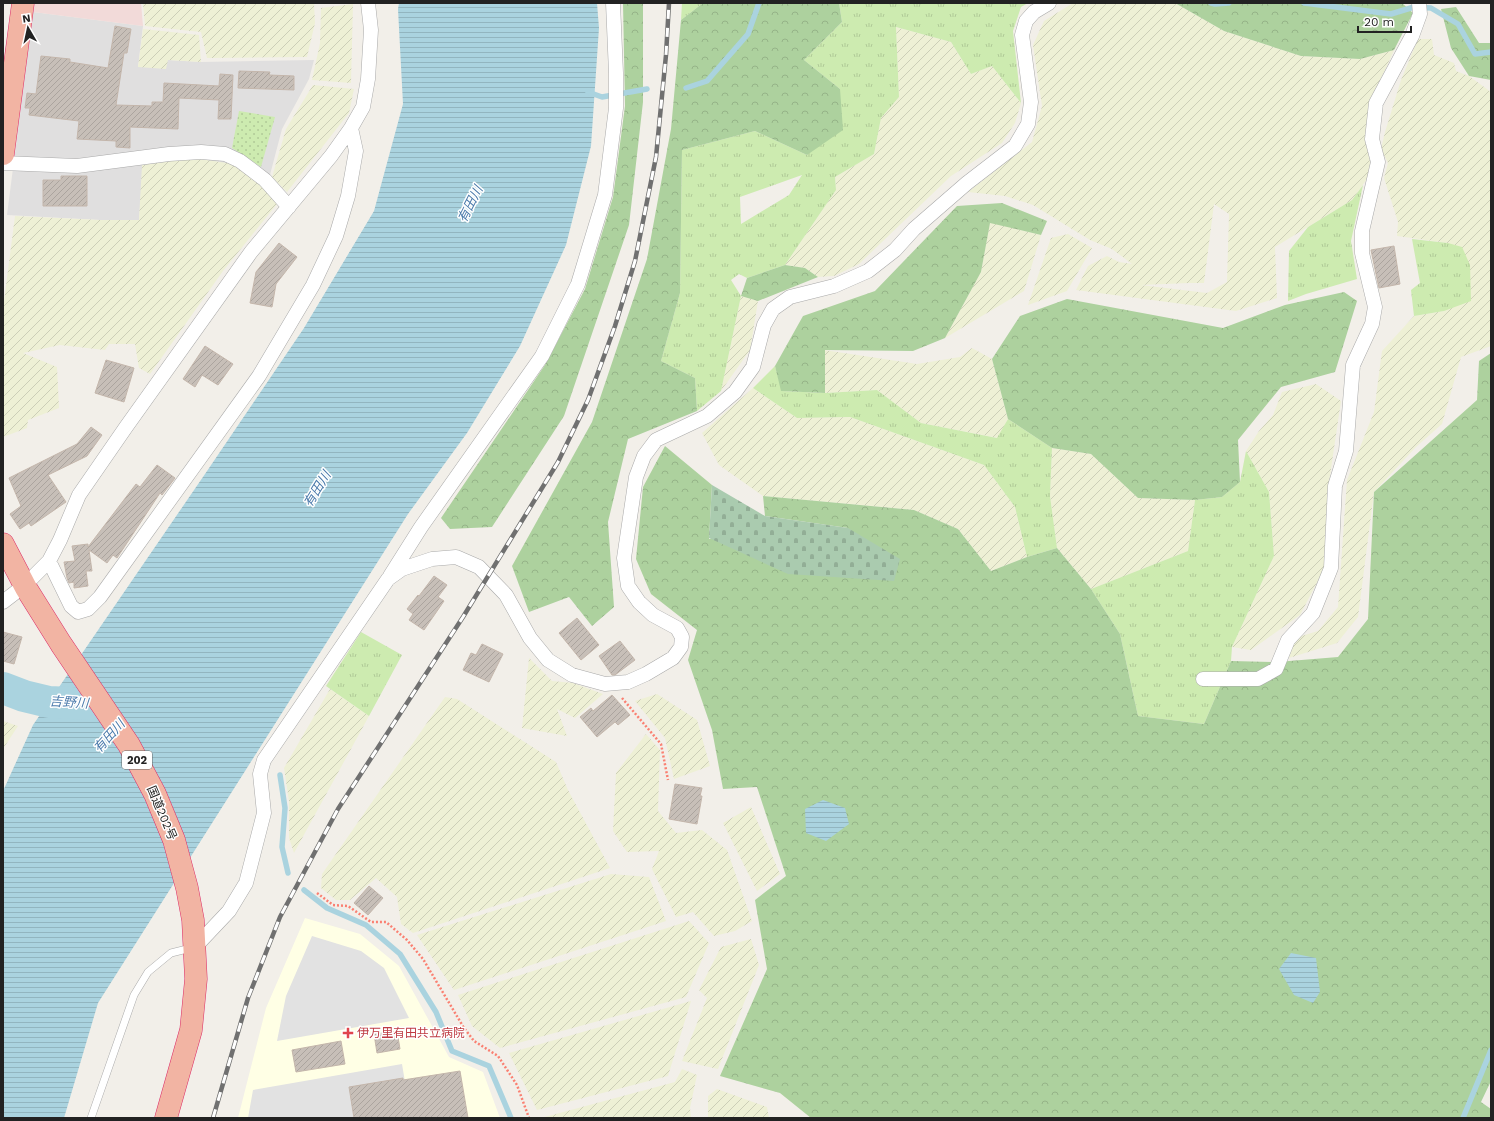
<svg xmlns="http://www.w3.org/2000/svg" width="1494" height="1121" font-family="'Work Sans','Noto Sans JP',sans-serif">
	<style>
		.residential { fill: #e0dfdf }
		.commercial { fill: #f2dad9 }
		.education { fill: #ffffe5 }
		.farmland { fill: url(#farmland-furrows); fill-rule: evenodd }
		.grass { fill: url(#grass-tufts); fill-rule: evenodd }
		.forest { fill: url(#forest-crowns) }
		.cemetery { fill: url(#cemetery-stones) }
		.garden { fill: url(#garden-dots) }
		.parking { fill: #e2e2e2 }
		.water { fill: url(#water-rules) }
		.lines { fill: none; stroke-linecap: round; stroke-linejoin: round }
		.stream { stroke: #aad3df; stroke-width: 5.5 }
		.river { stroke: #aad3df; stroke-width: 32 }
		.building { fill: url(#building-hatch); stroke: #c4b6ab }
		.service-casing { stroke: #a9a9a9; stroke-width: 8 }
		.minor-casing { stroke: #a9a9a9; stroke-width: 15 }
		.trunk-casing { stroke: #dc2a67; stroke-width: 23 }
		.path { stroke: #fa8072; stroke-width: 2.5; stroke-dasharray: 2 2; stroke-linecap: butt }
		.service { stroke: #fff; stroke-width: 7 }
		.minor { stroke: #fff; stroke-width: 14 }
		.trunk { stroke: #f2b4a3; stroke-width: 22 }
		.rail-casing { stroke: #707070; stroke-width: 4.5 }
		.rail { stroke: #fff; stroke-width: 3; stroke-dasharray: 9; stroke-linecap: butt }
		.health-dot { fill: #e0444e; stroke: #fff; stroke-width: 1.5 }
		.labels { text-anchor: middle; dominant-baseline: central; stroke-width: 3; stroke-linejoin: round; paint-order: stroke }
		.shield { fill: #fff; stroke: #646464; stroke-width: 1 }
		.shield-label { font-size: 11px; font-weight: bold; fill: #222 }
		.street-label { font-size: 12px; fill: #222; stroke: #fff }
		.health-label { font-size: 12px; fill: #be3a42; stroke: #fff; text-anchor: start }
		.water-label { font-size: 13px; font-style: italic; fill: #4a7aab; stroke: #fff }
	</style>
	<defs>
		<pattern id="farmland-furrows" width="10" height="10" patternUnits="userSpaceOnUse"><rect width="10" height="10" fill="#eef0d5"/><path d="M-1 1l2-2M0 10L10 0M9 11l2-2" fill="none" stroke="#ccceb7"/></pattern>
		<pattern id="grass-tufts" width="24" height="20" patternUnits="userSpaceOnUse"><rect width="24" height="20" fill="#cdebb0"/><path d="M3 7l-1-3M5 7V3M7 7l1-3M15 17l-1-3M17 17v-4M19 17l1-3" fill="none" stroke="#b0c997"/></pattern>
		<pattern id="forest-crowns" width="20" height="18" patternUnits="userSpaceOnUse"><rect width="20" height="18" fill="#add19e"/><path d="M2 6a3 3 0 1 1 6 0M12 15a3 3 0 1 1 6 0" fill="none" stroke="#95b388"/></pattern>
		<pattern id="cemetery-stones" width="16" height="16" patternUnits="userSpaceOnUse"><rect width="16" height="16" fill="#aacbaf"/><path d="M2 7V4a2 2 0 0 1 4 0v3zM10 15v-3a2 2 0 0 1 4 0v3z" fill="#92ae96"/></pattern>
		<pattern id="garden-dots" width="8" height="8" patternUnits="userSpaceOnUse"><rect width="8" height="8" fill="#cdebb0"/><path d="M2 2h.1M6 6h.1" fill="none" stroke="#b0c997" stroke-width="1.8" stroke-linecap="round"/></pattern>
		<pattern id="water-rules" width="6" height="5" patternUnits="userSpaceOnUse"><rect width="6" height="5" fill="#aad3df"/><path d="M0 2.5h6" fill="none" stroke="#92b5bf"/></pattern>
		<pattern id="building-hatch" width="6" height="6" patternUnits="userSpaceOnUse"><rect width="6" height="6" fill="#c7bfb8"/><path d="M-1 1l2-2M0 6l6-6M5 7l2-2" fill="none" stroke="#aba49e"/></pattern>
	</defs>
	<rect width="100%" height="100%" fill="#f2efe9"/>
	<path class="residential" d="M33,12L143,26L138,67L168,60L201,62L314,60L309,79L282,129L266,190L143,165L139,220H100L7,215Z"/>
	<path class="commercial" d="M34,3H141L143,26L33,12Z"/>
	<path class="education" d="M305,918L360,934L399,966L449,1057L483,1072L500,1118H238L266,1008Z"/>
	<path class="farmland" d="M143,3H314L315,23L307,57L207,58L201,32L145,26Z
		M1073,3H1175L1224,31L1301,56L1360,59L1394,50L1385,70L1372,96L1365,135L1370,162L1369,176L1352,200L1275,247L1277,298L1236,311L1076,290L1088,266L1107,256L1119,262L1132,264L1112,249L1090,240L1033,205L1005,196L968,192L1032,142L1042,106L1033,45L1044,21ZM1214,204L1229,214L1227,282L1207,293L1141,285L1189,283H1204Z
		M353,4L351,83L312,80L320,43L321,8Z
		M896,27L951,42L971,74L992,66L1021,103L1015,123L1002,143L951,176L859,264L834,276L818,277L805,268L785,265L836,190L835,177L874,154L881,118L899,97Z
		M143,29L199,35L201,62L168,60L166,69L138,67Z
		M1418,39H1432L1434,55L1454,63L1456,71L1469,76L1491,92V346L1461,357L1442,424L1416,447L1374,492L1358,617L1337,643L1289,658L1295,638L1318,631L1338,607L1347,480L1374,412L1382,351L1414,316L1444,311L1448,243L1397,236L1398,222L1384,178L1388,163L1381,149L1385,132L1401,80Z
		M313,85L354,89L349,113L287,192L272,177L286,129Z
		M193,158L234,164L266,190L277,204L223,271L150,374L139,368L135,344H109L105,350L60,345L23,353L57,367L59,408L28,420L27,428L3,437V309L15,216L100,220H139L142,165Z
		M990,222L1041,235L1024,291L945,338L981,272Z
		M1068,234L1092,248L1067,291L1028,305L1051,238Z
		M741,296L758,301L750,350L721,391Z
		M972,348L992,359L1008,419L998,438L921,423L877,390L825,393L824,350L917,364L960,357Z
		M1316,384L1341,401L1328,489L1325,567L1300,615L1251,650L1232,647L1274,556L1269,492L1246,451L1259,431L1273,415L1282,392Z
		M753,388L797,418L850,417L984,465L1015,507L1027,557L991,571L958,529L914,510L763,496L719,465L702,433Z
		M1052,448L1091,454L1138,498L1195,500L1188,551L1091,589L1057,548L1050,496Z
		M529,658L552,681L573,683L603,694L575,718L557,709L567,736L522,728Z
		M330,689L369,716L294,853L289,838V801L284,768Z
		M657,694L697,720L710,766L674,779L665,738L635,701Z
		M445,697L457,699L556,762L568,790L610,868L413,933L401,924L397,897L376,878L350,900H336L321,888L322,874Z
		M3,721L18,726L3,749Z
		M646,734L660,750L658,811L676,833L702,830L727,850L752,921L735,931L714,936L693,912L676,917L652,869L659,851L627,852L613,831L616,773Z
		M751,807L780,874L757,891L723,823Z
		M611,874L649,877L666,921L454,990L417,935Z
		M689,921L709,943L686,997L500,1048L472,1026L458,995Z
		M751,939L759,965L718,1069L682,1061L707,998L699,990L721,947Z
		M691,1001L668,1076L537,1110L509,1053Z
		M682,1069L697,1075L690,1108L691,1118H541L675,1082Z
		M717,1089L767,1107L769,1118H708V1096Z"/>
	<path class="grass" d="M682,3H703L681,20Z
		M839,3H1028L1021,7L1013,31L1021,103L992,66L971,74L951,42L896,27L899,97L881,118L874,154L835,177L836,190L785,265L747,278L739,274L731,280L741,296L721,391L697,411L695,378L661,361L680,293L682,150L755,131L807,155L840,89L804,60L842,22ZM802,175L789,195L741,224L740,197Z
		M1363,185L1351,241L1357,279L1306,294L1288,301L1289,251L1308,227L1352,200Z
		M1412,239L1448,243L1462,247L1470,265L1471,301L1444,311L1414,316L1411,290L1420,283Z
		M775,366L782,391L825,393L877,390L921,423L997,438L1008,419L1052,448L1050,496L1057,548L1027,557L1015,507L984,465L850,417L797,418L753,388Z
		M1246,451L1269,492L1274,556L1232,647L1231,661L1204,724L1138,716L1120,634L1091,589L1188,551L1195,500L1222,497L1240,482Z
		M361,632L402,655L369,716L326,686Z"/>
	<path class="forest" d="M623,3H643V102L629,225L564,416L492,527L450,529L441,518L545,365L585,289L613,197L625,106Z
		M703,3H839L842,22L804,60L840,89L843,130L807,155L755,131L682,150L680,293L661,361L695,378L697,411L628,439L608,522L614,607L592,626L569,597L529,612L512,566L592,422L647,259L671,129L681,20Z
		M1175,3H1402L1413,13L1394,50L1360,59L1301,56L1224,31Z
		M1456,7L1479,43H1491V80L1469,76L1451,48L1441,9Z
		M1002,203L1047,221L1041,235L990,223L981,272L945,338L913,351L825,350V393L781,391L775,366L803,316L875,291L957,206Z
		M785,265L805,268L818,277L758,301L741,296L747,278Z
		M1344,292L1357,301L1335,372L1281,387L1238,440L1240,482L1222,497L1195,500L1138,498L1091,454L1052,448L1008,419L992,359L1020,316L1067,299L1223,328L1285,305Z
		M1491,353V1081L1481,1102L1491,1109V1118H811L780,1093L720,1076L767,969L755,900L786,876L757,787L723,789L712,730L688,660L697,630L651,594L636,559L643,487L665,446L712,485L709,539L848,528L765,516L763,496L914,510L958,529L991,571L1027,557L1057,548L1091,589L1120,634L1138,716L1204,724L1231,661L1277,662L1338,657L1368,619L1374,492L1477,400L1479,361Z"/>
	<path class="cemetery" d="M712,485L765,516L848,528L900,559L894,581L788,574L709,538Z"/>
	<path class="garden" d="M239,111L275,117L261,167L232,148Z"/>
	<path class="parking" d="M312,936L361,951L384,968L409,1018L277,1041L286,996Z
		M402,1064L411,1118H248L253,1090Z"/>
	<path class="water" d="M399,3H597L599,28L591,146L566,245L520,346L467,433L408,514L98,1003L64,1118H3V791L33,725L205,474L304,328L374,211L403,104L398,9Z
		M823,800L845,808L849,824L826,841L806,833L805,809Z
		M1291,953L1316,958L1320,992L1313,1003L1294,995L1279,969Z"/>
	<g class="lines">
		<path class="stream" d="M1211,3L1215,4L1229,3
			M1304,3L1391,14L1414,7L1431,8L1458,24L1475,54L1491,52
			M686,88L707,81L748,34L759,3
			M588,92L602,97L647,89
			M280,775L285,808L282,847L288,873
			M304,890L327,908L366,925L400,954L436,1012L452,1051L489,1066L511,1118
			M1463,1118L1491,1050"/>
		<path class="river" d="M3,688L24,696L49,702L93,704"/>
	</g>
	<path class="building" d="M115,26L131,29L127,53H124L116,105L152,106V102H163L164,83L219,86L220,74L233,75L231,119H218L219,100L179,98L178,129L130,127V148L116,147V141L77,139L79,121L29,115L30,108H25L27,93L36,94L41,56L70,59V62L108,68Z
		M239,71L270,72L269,75L294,76V90L238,88Z
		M61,176H87V206H43V180H61Z
		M279,243L297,257L276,284L272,307L250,303L256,272Z
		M1394,246L1400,284L1379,288L1371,250Z
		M205,346L233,364L218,385L202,375L195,387L183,379Z
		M106,360L134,368L124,402L95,393Z
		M91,427L102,435L87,456L48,475L66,502L31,526L29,523L20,529L10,514L21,506L9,478L77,444Z
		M157,465L175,478L162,495L160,493L117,558L113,555L107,563L89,550L92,571H86L88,586L74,588V582L69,583L67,578L64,562L75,561L72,546L88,544V547L136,484L140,487Z
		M434,576L447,585L438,597L444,601L424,630L409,620L413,614L407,609L418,595L419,596Z
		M577,618L599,645L581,660L559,633Z
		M3,632L22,637L14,664L3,661Z
		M620,641L635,660L615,675H612L599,656Z
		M482,644L503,654L489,682L463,670L471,653L476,655Z
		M612,695L630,715L618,725L615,722L597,737L580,717L591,708L593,711Z
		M675,784L702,788L700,796H702L697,824L669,819Z
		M369,886L383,898L368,915L354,903Z
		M397,1031L400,1049L377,1053L374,1034Z
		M341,1041L345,1064L296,1072L292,1050Z
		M460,1071L468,1118H354L349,1087L403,1078V1080Z"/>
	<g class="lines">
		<g class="service-casing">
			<path id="service" d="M91,1118L134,995L148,972L171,953L191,948"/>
		</g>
		<g class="minor-casing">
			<path id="minor" d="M3,163L77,166L169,154L201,152L225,154L240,161L265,180L289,207
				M49,561L71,606L78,612L88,609L100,597L259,376L313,285L336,236L348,196L356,151L351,128
				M390,576L421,527L542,356L578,284L605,195L616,108V73L613,3
				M3,602L25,585L49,561L60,540L79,495L126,427L251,252L331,156L351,128L363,107L368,79L371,30L368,3
				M1203,679H1258L1276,669L1288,640L1313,613L1331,568L1335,486L1346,451L1353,365L1372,324L1375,307L1362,253V231L1378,162L1372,139L1376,103L1412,36L1420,14L1419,3
				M195,947L229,911L246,883L264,813L260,774L264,760L388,579L402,569L432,559L456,557L479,567L506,595L530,638L548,660L572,675L605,684L628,682L646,674L673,658L681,647L682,637L677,628L653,615L639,602L628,586L624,558L636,477L644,456L656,440L707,416L735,392L753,367L764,325L773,309L790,297L834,286L868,271L895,250L914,229L967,183L1015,146L1028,124L1031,102L1022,35L1026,21L1034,12L1049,3"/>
		</g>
		<g class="trunk-casing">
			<path id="trunk" d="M3,154L23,3
				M3,544L26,588L61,644L129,745L155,794L174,840L187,888L193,920L196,979L191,1030L166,1118"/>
		</g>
		<path class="path" d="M622,698L661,744L668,780
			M317,893L333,905L348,906L371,922H386L407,940L423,959L464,1028L474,1041L498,1056L517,1085L529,1118"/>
		<use href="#service" class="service"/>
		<use href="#minor" class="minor"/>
		<use href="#trunk" class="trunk"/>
		<g class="rail-casing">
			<path id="rail" d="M213,1118L248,998L280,917L338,809L463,617L558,462L588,400L615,326L635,261L656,157L666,55L669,3"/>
		</g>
		<use href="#rail" class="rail"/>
	</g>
	<path class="health-dot" d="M346 1027h4v4h4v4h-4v4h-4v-4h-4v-4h4z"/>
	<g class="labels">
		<rect class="shield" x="122" y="751" width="30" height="18" rx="3"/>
		<g class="shield-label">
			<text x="137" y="760">202</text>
		</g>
		<g class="street-label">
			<text transform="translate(162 813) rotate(67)">国道202号</text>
		</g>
		<g class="health-label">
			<text x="357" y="1033">伊万里有田共立病院</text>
		</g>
		<g class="water-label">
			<text transform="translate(470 204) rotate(-63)">有田川</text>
			<text transform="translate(317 489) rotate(-58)">有田川</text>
			<text transform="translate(69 702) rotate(4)">吉野川</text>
			<text transform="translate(109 736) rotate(-48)">有田川</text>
		</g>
	</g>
	<rect width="1494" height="1121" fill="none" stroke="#222222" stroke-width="8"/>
	<g transform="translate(28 28) rotate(351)" stroke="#ffffff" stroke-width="3" paint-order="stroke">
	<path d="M0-3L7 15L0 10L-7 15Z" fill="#222222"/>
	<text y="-6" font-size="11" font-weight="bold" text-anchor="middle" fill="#222222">N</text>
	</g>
	<path d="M1358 26v6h53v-6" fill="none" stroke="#222222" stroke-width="2"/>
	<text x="1364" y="26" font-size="12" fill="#222222" stroke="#ffffff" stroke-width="3" paint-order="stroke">20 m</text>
</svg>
